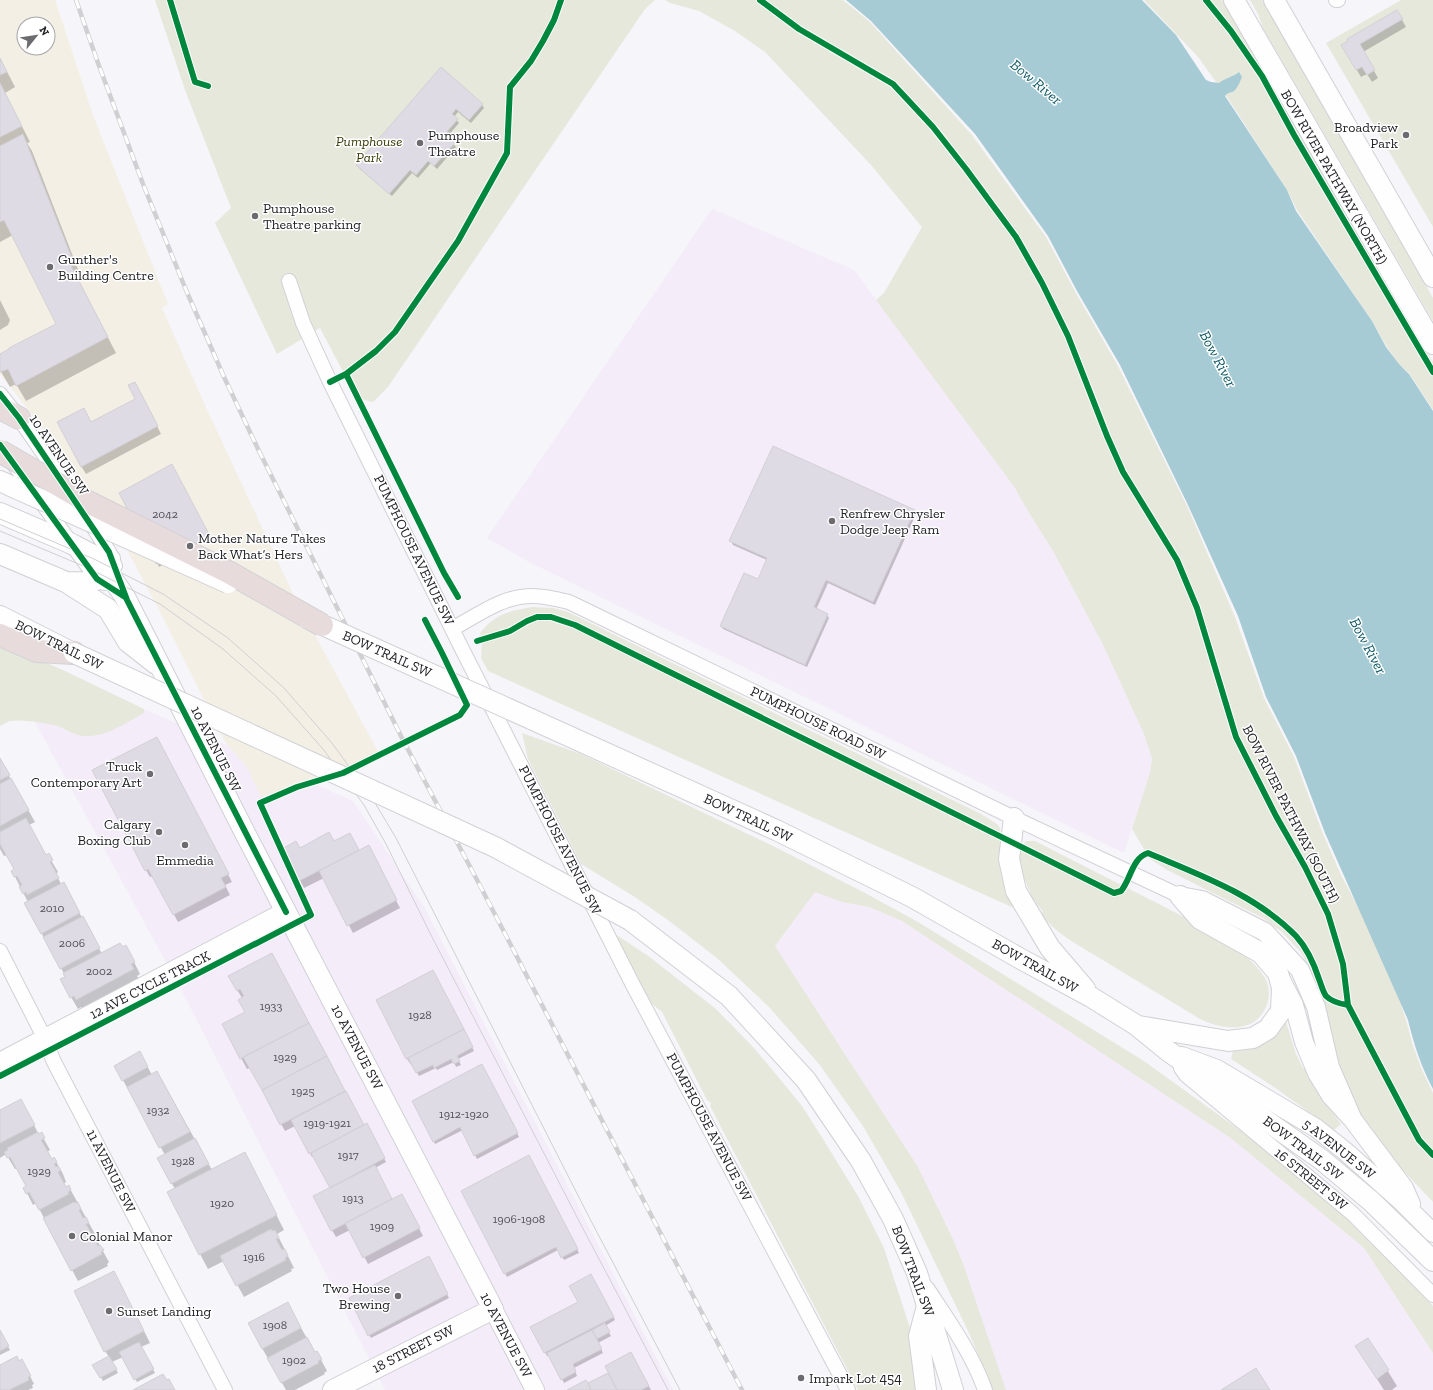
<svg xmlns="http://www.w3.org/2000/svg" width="1433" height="1390" font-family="'Zilla Slab',serif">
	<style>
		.commercial { fill: #f4ecf9 }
		.industrial { fill: #f4efe5; fill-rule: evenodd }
		.green { fill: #e7e8dc }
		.water { fill: #a6cbd4 }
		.shadow { fill: #0003 }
		.building { fill: #dfdbe5; stroke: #d1d0d4 }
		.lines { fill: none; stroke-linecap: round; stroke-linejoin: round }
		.minor-casing { stroke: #d0d1d5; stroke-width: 16 }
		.tertiary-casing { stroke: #d0d1d5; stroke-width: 20 }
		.secondary-casing { stroke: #d0d1d5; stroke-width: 22 }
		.motorway-casing { stroke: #d3d3d6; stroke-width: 24 }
		.minor { stroke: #fefefe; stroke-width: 14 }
		.tertiary { stroke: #fefefe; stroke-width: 18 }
		.secondary { stroke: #fefefe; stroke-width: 20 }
		.motorway { stroke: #e7dbdb; stroke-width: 22 }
		.tram { stroke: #d0d0d2; stroke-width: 1 }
		.rail-casing { stroke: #d0d0d2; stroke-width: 4.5 }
		.rail { stroke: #fff; stroke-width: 3; stroke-dasharray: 9; stroke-linecap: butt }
		.secondary-bridge-casing { stroke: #d0d1d5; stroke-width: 22; stroke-linecap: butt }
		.motorway-bridge-casing { stroke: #d3d3d6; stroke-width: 24; stroke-linecap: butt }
		.secondary-bridge { stroke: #fefefe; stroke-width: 20 }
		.motorway-bridge { stroke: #e7dbdb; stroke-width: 22 }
		.cycleway-casing { stroke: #fff; stroke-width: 8 }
		.cycleway { stroke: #00873e; stroke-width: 6 }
		.poi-dot { fill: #6b6b70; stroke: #fff; stroke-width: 1.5 }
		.labels { text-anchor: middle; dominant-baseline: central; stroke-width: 3; stroke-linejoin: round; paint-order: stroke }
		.number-label { font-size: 12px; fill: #525257 }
		.poi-label { font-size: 14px; fill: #202125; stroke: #fff; text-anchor: start }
		.park-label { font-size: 14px; font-style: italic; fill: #363803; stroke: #fff }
		.street-label { font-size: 14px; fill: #202125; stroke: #fff }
		.water-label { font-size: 15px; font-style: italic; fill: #135b67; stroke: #fff }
	</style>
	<rect width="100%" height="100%" fill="#f5f5fa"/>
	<path class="commercial" d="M712,209L854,270L934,377L1015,488L1026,508L1053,551L1103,645L1144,734L1152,759L1150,772L1124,853L531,563L487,538Z
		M144,709L353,801L424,907L673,1390H385L185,997L35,722L55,725L69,732L115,728L143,713Z
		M815,891L842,902L869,907L902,921L1232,1139L1364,1248L1433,1353V1390H1006L963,1263L952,1237L918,1167L775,946Z"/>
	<path class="industrial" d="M0,0H55L94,118L168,304L162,308L204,403L295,598L382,759L261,797L247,767L225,742L159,610L125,546L45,431L0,374ZM24,24H48V48H24Z"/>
	<path class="green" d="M155,0H655L645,9L388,387L373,402L357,398L320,328L277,354L215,223L231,208L185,90Z
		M665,0H843L870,22L972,135L1046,237L1076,293L1118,366L1187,506L1235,617L1264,698L1294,757L1323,834L1341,875L1386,960L1406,1020L1413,1046L1422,1070L1433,1093V1202L1380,1146L1360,1117L1336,1061L1321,998L1312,972L1300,951L1282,932L1263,918L1167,870L1150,859L1132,829L1150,772L1152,759L1144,734L1103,645L1053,551L1026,508L1015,488L876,300L884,293L922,227L871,165L765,52L735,31L699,11L670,3Z
		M1144,0H1222L1433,362V410L1409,373L1399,364L1387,347L1372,321L1297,210L1287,190L1227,97L1198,57Z
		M1250,0H1262L1433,298V321L1263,28L1258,14Z
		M1401,0H1433V227L1326,43Z
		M532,607L553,608L568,612L981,814L997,824L1000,828L1001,845L1016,906L1014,908L488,671L481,658L482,639L480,633C495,614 509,611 532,607Z
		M0,642L65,671L144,709V713C126,723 105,738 83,736C73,735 64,728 54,725C45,723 20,719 11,721C7,721 3,725 0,726Z
		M522,733L581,754L777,848L865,893L918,922L1144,1061L1288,1165L1329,1200L1421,1292L1433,1306V1353L1364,1248L1232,1139L902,921L869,907L842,902L815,892L775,946L918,1167L952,1237L963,1263L1006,1390H993L969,1333L901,1192L863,1126L819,1064L769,1007L718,959L672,923L635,897L581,864L528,759Z
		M1026,841H1035C1068,858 1102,875 1135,892C1161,905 1187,918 1212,933C1231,945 1253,958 1265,978C1270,987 1270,998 1266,1007C1263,1014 1257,1021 1250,1024C1234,1031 1215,1026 1200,1019L1068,939L1055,929L1040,914L1043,912L1032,897L1024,878L1022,879L1018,852Z
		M615,934L647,955L716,1009L754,1048L784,1084L802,1106L823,1139L858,1196L884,1248L910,1328L920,1390H858L710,1106L711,1103L707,1100L662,1012L651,1003Z
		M1281,1022H1286L1296,1054L1303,1068L1306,1067L1323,1099L1341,1124L1334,1130L1274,1087L1231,1059L1233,1051C1260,1051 1265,1040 1281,1022Z"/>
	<path class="water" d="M846,0H1142L1176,35L1206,80L1211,82L1219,83C1225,78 1233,77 1239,72L1242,77C1240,81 1238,88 1234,91C1231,93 1228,92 1225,96L1287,190L1296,211L1372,321L1386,347L1399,364L1409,374L1433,411V1089C1421,1066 1414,1045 1408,1020L1325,833L1296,756L1266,697L1238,616L1188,505L1120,365L1077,291L1048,236L975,134L871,21Z"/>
	<path class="shadow" d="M1397,11L1406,27L1363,52L1378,78L1372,82L1367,74L1361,77L1342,45Z
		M0,58L15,87L5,93L30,142L27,143L32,151L79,272L75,274L116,353L26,401L16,384L10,387L0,370V355L57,324L13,235L0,242Z
		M441,69L482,105L484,108L471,123L458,112L454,117L459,123L447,137L456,147L437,169L431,163L418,178L412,173L392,196L360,169L358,165Z
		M0,300L10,320L8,325L0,330Z
		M139,390L161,434L86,474L81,466L91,423L137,399Z
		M172,466L211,539L159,567L121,493Z
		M914,511L916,514L875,605L828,583L816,610L827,615L829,618L807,667L723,629L721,626L758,581L767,560L733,545L731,541Z
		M161,745L232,882L225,885L230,895L178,922L153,876L150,877L146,870Z
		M0,760L35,822L29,825L46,856L48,855L58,872L56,874L61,884L67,890L102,954L132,958L140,974L137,976L140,981L84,1010L81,1007L78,1009L71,997L66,977L25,904L28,902L12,871L15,870L7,855L4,856L0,849Z
		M354,841L359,851L372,854L400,908L353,933L324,878L304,888L287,855L300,849L334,843Z
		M229,976L314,1035L363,1126L367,1125L386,1162L375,1168L392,1200L406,1203L423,1236L368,1264L350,1230L336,1237L332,1230L331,1188L314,1156L312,1157L295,1126L285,1131L250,1068L247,1069L241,1058L246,1013L242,998Z
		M437,979L474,1051L458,1059L461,1065L456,1067L454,1062L437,1070L436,1068L419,1076L413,1065L412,1066L407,1059L377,1001Z
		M140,1053L152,1075L164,1084L212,1170L253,1169L284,1230L277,1234L294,1268L291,1269L292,1271L244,1297L224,1261L208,1269L200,1254L175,1189L158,1159L165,1155L115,1066Z
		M482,1066L519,1137L477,1159L463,1130L435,1144L413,1101Z
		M0,1111H27L39,1135L41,1134L50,1150L47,1152L52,1160L54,1158L63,1174L66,1182L63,1184L66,1188L69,1187L95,1234L92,1236L93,1238L95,1237L109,1262L107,1264L108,1266L78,1281L36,1203L33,1205L27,1193L28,1187L18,1168L15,1169L6,1154L0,1158Z
		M529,1157L579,1253L564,1260L558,1250L507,1277L462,1191Z
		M428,1258L449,1298L371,1338L350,1298Z
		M591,1275L615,1320L605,1326L611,1336L598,1343L603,1353L574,1368L577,1376L564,1383L550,1355L547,1356L532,1327L579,1302Z
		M120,1283L150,1343L141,1347L155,1373L137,1382L123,1357L112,1362L118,1373L103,1381L94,1365L109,1357L105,1351Z
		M288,1304L315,1353L317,1352L327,1371L324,1373L325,1374L295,1390H286L262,1348Z
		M0,1332L10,1350L0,1355Z
		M1368,1339L1397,1386L1392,1390H1384L1366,1362Z
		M631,1353L651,1390H569L588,1385L609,1373Z
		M19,1362L26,1368L34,1384L32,1385L33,1388L28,1390H0V1366Z"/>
	<path class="building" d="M1397,10L1403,19L1360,44L1375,70L1367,75L1362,67L1356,70L1341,45L1348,41L1347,39Z
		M0,58L7,72L0,75Z
		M441,67L483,104L469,120L456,109L452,114L458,119L445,134L455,143L434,166L428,161L416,175L410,170L389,194L356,165Z
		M0,83L22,126L0,137Z
		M23,134L71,256L67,258L108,337L16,386L8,369L0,372V354L9,349V348L56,324L4,220L0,222V146Z
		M135,382L158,426L81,467L57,422L84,408L91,422L135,399L128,385Z
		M773,446L915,510L873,602L826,580L814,607L828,614L805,665L720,626L744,573L758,579L767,558L729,541Z
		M172,464L210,536L156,564L119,493Z
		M157,737L229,874L221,878L226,887L173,915L148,869L145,871L92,770Z
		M0,758L10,775L0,780Z
		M11,778L29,810L0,826V784Z
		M26,818L46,855L49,853L53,860L50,862L59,878L27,895L26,892L23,894L19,887L22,885L17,876L14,877L11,871L14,869L0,844V832Z
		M329,832L334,841L350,833L359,850L299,881L286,854H287L284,848L296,841L300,848Z
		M369,845L397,900L347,926L319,871Z
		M64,882L80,913L41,934L24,903Z
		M83,916L100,948L60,969L43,937Z
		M120,943L123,947L126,945L135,962L131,964L134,969L76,1000L74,996L70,998L60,979L65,977L63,973Z
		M272,953L309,1023L240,1059L222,1024L245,1012L238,1000L244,996L240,989L237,991L228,976Z
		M433,970L464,1029L406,1059L376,1000Z
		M309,1023L327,1056L262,1090L243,1057Z
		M464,1029L473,1047L457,1056L460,1061L454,1064L451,1059L434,1068L433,1065L416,1073L408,1058Z
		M140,1051L148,1067L122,1081L114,1066Z
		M327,1056L345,1091L280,1125L262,1090Z
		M482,1064L518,1133L474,1156L460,1127L433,1142L412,1101Z
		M157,1071L190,1132L159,1148L127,1087Z
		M346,1091L364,1125L309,1154L291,1120Z
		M21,1099L35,1125L0,1143V1110Z
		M367,1123L385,1158L330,1188L311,1153Z
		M38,1132L39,1134L42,1132L45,1138L41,1140L52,1159L54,1157L57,1162L54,1164L56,1167L58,1166L61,1170L58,1172L66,1187L69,1185L71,1190L68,1192L69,1194L39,1210L29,1192L26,1194L23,1188L26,1186L10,1157L7,1158L4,1152L8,1150L7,1148Z
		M195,1138L209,1164L171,1184L157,1158Z
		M245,1152L277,1215L199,1255L167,1192Z
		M529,1155L578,1249L561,1258L556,1247L504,1274L461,1191Z
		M375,1165L392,1199L331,1231L313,1196Z
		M402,1194L420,1228L363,1258L345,1223Z
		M74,1202L75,1203L78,1202L81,1209L79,1210L83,1218L86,1217L89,1223L86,1224L93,1237L96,1235L99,1242L96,1243L98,1246L100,1245L104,1250L101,1252L102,1254L71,1271L43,1218Z
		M271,1229L272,1231L275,1230L279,1238L276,1239L282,1250L285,1249L288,1256L285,1258L286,1260L236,1286L220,1256Z
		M429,1256L448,1294L368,1336L349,1298Z
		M114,1271L144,1331L104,1352L74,1291Z
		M591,1274L614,1317L544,1353L530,1327L578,1302L569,1286Z
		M288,1302L301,1328L262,1349L248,1323Z
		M605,1323L610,1332L597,1339L592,1330Z
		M0,1330L9,1346L0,1351Z
		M592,1330L602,1349L573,1364L576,1372L561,1380L547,1353Z
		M307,1337L315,1352L317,1351L322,1359L318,1361L319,1363L281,1383L267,1358Z
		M1368,1338L1389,1370L1377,1379L1355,1346Z
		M139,1342L154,1369L134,1380L119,1352Z
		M631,1352L649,1386L641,1390H617L605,1366Z
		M17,1356L19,1361L22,1359L31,1376L28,1377L29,1380L9,1390H0V1365Z
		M109,1356L117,1369L100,1378L92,1365Z
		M1256,1368L1270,1390H1221Z
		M608,1373L617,1390H591L588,1383Z
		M163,1374L167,1380L169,1379L175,1390H133Z
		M586,1380L591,1390H567Z"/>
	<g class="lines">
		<g class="minor-casing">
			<path id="minor" d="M1336,0H1338
				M289,281L303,323L330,382L461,647L634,987L848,1390
				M0,394L19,418L65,485
				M13,463L97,579L104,583
				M90,522L109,552L115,566
				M452,629C478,615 502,596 532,596C545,596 557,599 569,602L1014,818L1180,896
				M0,951L45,1039L53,1060L225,1390
				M1181,1068L1186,1075L1353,1214L1433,1295
				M927,1288C948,1320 972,1353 985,1390"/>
		</g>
		<g class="tertiary-casing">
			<path id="tertiary" d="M1180,896L1202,900L1265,932L1300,970L1316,1007L1330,1067L1353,1120
				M1280,978L1294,1005L1304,1042L1317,1073L1331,1096L1353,1120L1404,1188L1411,1204
				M1182,1056L1217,1069L1316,1128L1345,1151L1400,1200L1433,1233
				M493,1309L535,1390"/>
		</g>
		<g class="secondary-casing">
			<path id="secondary" d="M1234,0L1433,344
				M1274,0L1433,277
				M0,481L13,487
				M0,513L72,544L95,556L107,571L125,597L246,835L493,1309L333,1390
				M0,554L66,582L108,609L128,642L156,664
				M66,582C84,583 112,584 110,559
				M0,616L73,653
				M531,719L776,830L912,897L1021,959L1091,997L1136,1025L1168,1051L1322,1160L1371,1201L1433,1261
				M1014,818L1009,859L1016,891L1050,948L1085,989
				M630,920L729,996L806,1080L861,1161L893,1219L917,1273L953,1390
				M1139,1026L1228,1041L1253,1038L1268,1029L1281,1011L1282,988L1278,973L1261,953L1200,919L1180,896
				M0,1063L286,912
				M926,1390L919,1336L927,1306"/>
		</g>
		<g class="motorway-casing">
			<path id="motorway" d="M0,408L19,418
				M0,635L37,651L74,653"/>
		</g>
		<use href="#minor" class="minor"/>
		<use href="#tertiary" class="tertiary"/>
		<use href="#secondary" class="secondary"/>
		<use href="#motorway" class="motorway"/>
		<path class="tram" d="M0,519L94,559L163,594L228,638L284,688L332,743L372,798L396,838L589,1217L680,1390
			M0,531L88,568L160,604L223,649L276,696L323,749L364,805L386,844L432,937L579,1221L668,1390"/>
		<g class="rail-casing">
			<path id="rail" d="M76,0L98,63L143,184L186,290L224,377L258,449L404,742L476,878L742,1390"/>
		</g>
		<use href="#rail" class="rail"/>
		<g class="secondary-bridge-casing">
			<path id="secondary-bridge" d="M13,487L228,583
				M307,618L531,719
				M74,653L495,847L630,920"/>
		</g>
		<g class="motorway-bridge-casing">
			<path id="motorway-bridge" d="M0,451L86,501L230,573L322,625"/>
		</g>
		<use href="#secondary-bridge" class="secondary-bridge"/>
		<use href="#motorway-bridge" class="motorway-bridge"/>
		<g class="cycleway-casing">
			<path id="cycleway" d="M170,0L195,82L208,86
				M760,0L799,29L893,84L933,127L966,169L1016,237L1042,283L1068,336L1107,436L1123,472L1177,560L1197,608L1236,737L1276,816L1305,867L1328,914L1343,964L1348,1005L1419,1140L1433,1155
				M1206,0L1231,31L1262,76L1294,135L1433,372
				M346,374L444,573L458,597
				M330,382L346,374L376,351L395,332L458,241L507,153L510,87L531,61L543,41L554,20L561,0
				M0,394L19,418L109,552L127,600L286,912
				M0,445L97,579L125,597
				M477,641L510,631L527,621L537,617H551L575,625L1114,893L1121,891C1131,879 1132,858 1148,853C1200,875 1256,895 1296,936C1307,948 1314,964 1319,979C1321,984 1323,992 1326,996C1332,1002 1341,1004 1348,1005
				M0,1076L311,915L260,803L297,787L343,773L460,715L467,705L442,653L425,620"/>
		</g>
		<use href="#cycleway" class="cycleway"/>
	</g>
	<g class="poi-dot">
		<circle cx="1406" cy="135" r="4"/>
		<circle cx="420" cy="143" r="4"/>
		<circle cx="255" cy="216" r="4"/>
		<circle cx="50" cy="267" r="4"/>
		<circle cx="832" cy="521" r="4"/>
		<circle cx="190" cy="546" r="4"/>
		<circle cx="150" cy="774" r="4"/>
		<circle cx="159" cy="832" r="4"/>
		<circle cx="185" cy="845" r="4"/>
		<circle cx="72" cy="1236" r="4"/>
		<circle cx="398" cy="1296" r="4"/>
		<circle cx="109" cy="1311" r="4"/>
		<circle cx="801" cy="1378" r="4"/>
	</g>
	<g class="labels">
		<g class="number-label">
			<text x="165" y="514">2042</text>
			<text x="52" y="908">2010</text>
			<text x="72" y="943">2006</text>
			<text x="99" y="971">2002</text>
			<text x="271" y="1006">1933</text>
			<text x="420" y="1015">1928</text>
			<text x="285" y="1057">1929</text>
			<text x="303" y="1091">1925</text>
			<text x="158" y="1110">1932</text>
			<text x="464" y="1114">1912-1920</text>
			<text x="327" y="1123">1919-1921</text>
			<text x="348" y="1155">1917</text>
			<text x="183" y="1161">1928</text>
			<text x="39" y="1171">1929</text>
			<text x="353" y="1198">1913</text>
			<text x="222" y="1203">1920</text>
			<text x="519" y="1219">1906-1908</text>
			<text x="382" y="1226">1909</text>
			<text x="254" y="1257">1916</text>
			<text x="275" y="1325">1908</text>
			<text x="294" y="1360">1902</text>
		</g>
		<g class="poi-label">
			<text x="1398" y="127" text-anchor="end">Broadview<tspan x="1398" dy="16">Park</tspan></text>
			<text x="428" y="135">Pumphouse<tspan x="428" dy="16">Theatre</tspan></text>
			<text x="263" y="208">Pumphouse<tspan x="263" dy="16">Theatre parking</tspan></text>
			<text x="58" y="259">Gunther's<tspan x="58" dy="16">Building Centre</tspan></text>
			<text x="840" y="513">Renfrew Chrysler<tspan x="840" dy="16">Dodge Jeep Ram</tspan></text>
			<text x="198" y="538">Mother Nature Takes<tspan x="198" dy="16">Back What’s Hers</tspan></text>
			<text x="142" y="766" text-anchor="end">Truck<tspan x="142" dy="16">Contemporary Art</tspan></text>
			<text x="151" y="824" text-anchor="end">Calgary<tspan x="151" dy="16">Boxing Club</tspan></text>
			<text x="185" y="860" text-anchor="middle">Emmedia</text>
			<text x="80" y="1236">Colonial Manor</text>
			<text x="390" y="1288" text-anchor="end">Two House<tspan x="390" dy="16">Brewing</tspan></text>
			<text x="117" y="1311">Sunset Landing</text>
			<text x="809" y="1378">Impark Lot 454</text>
		</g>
		<g class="park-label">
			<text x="369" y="141">Pumphouse<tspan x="369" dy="16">Park</tspan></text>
		</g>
		<g class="street-label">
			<text transform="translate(1334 177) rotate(60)">BOW RIVER PATHWAY (NORTH)</text>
			<text transform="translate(59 455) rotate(56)">10 AVENUE SW</text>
			<text transform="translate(414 550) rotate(64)">PUMPHOUSE AVENUE SW</text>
			<text transform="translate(59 645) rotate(26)">BOW TRAIL SW</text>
			<text transform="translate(387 654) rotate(24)">BOW TRAIL SW</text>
			<text transform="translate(818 723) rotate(26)">PUMPHOUSE ROAD SW</text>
			<text transform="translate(216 749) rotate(63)">10 AVENUE SW</text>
			<text transform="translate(1291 814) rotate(63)">BOW RIVER PATHWAY (SOUTH)</text>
			<text transform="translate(748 818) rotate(25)">BOW TRAIL SW</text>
			<text transform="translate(560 840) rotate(63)">PUMPHOUSE AVENUE SW</text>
			<text transform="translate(1035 966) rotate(29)">BOW TRAIL SW</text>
			<text transform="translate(150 985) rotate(-27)">12 AVE CYCLE TRACK</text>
			<text transform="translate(357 1047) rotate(62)">10 AVENUE SW</text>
			<text transform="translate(709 1127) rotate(62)">PUMPHOUSE AVENUE SW</text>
			<text transform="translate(1303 1148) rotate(37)">BOW TRAIL SW</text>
			<text transform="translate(1339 1149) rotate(38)">5 AVENUE SW</text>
			<text transform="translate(111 1171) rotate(63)">11 AVENUE SW</text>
			<text transform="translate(1311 1179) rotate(39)">16 STREET SW</text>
			<text transform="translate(913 1271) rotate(69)">BOW TRAIL SW</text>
			<text transform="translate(506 1335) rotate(62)">10 AVENUE SW</text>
			<text transform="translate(413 1349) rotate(-27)">18 STREET SW</text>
		</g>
		<g class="water-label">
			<text transform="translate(1036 82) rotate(40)">Bow River</text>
			<text transform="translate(1218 359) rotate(62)">Bow River</text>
			<text transform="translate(1368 646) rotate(62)">Bow River</text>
		</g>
	</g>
	<g transform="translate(36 36) rotate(60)"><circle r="19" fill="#ffffff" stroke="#a6a6a8"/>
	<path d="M0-3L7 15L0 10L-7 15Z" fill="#6b6b70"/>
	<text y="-6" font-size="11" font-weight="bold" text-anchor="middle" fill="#202125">N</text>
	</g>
</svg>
